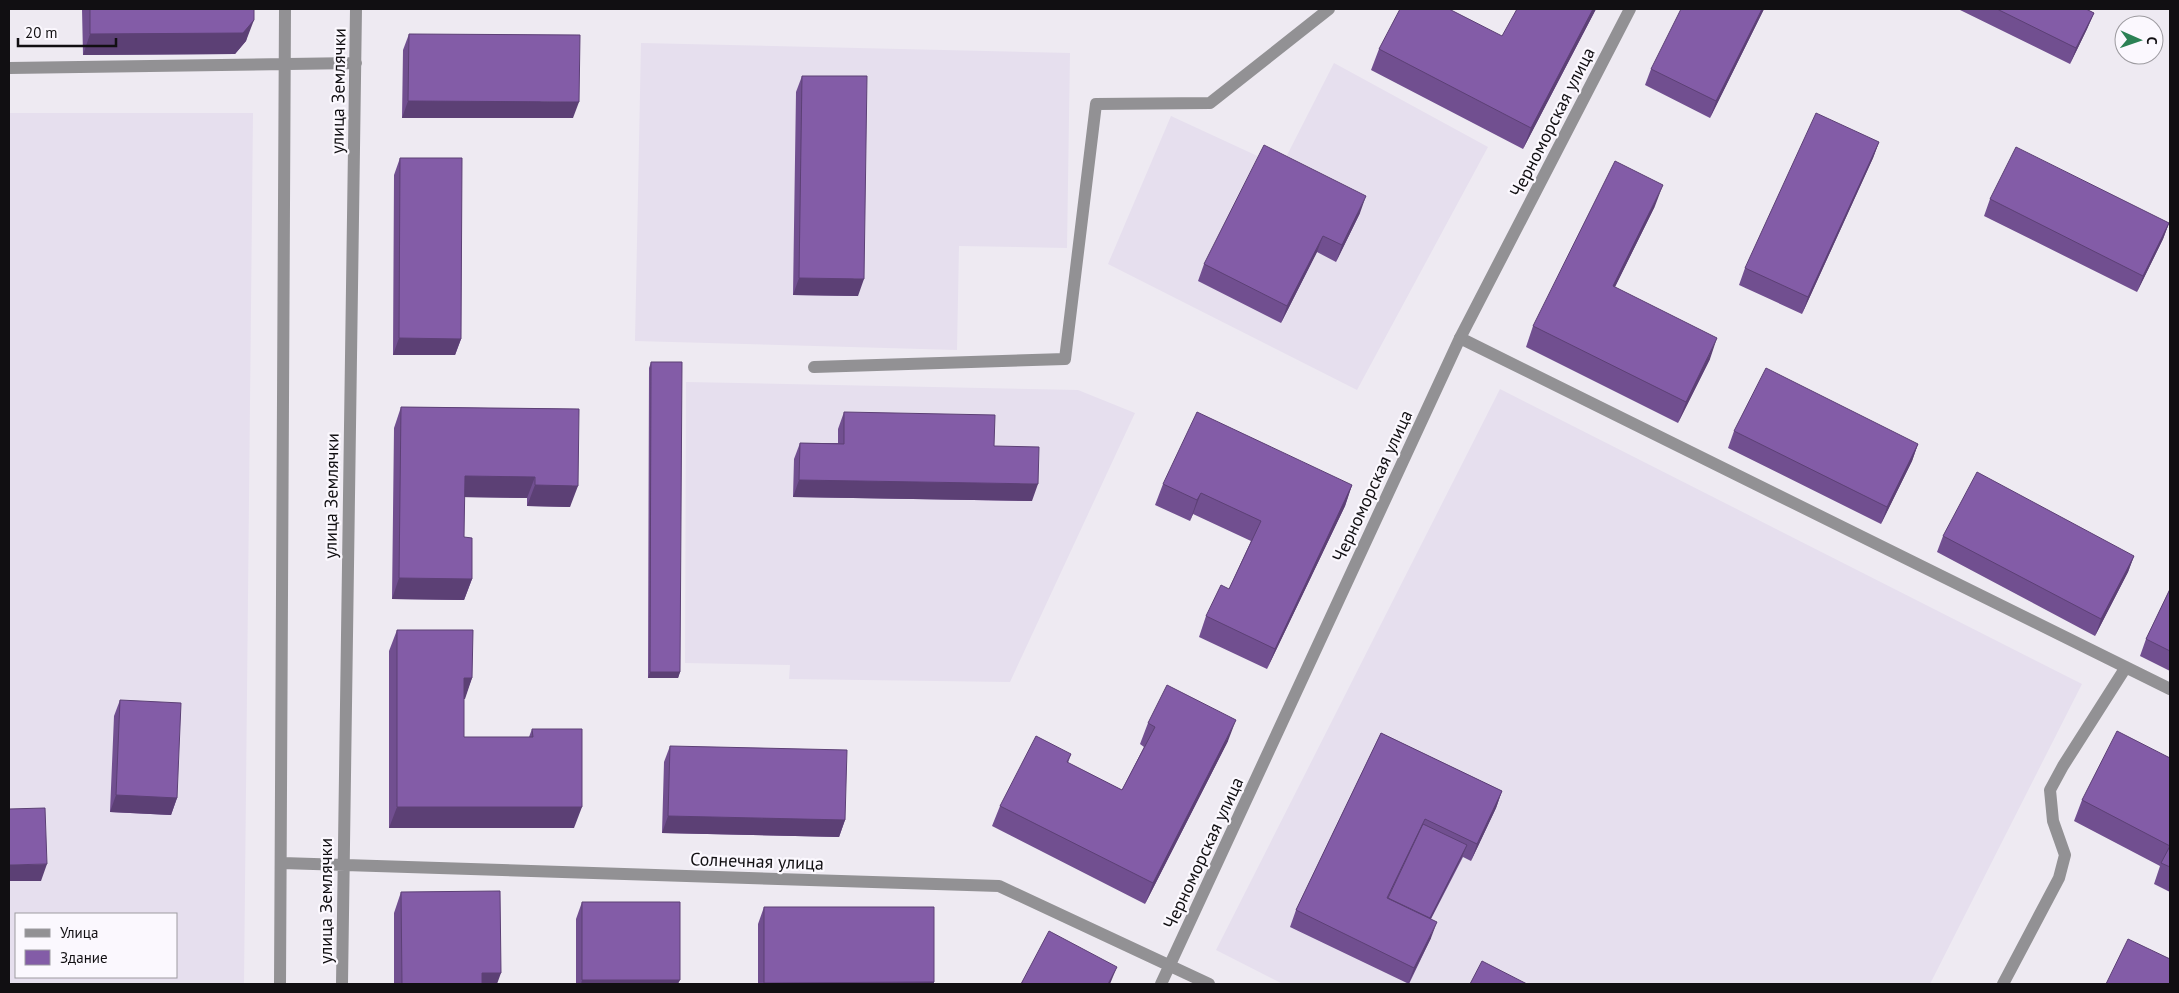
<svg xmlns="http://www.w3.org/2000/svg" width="2179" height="993" font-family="'PT Sans',sans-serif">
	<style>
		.built { fill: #e6dfee; fill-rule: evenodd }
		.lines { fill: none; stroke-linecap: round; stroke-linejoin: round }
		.service { stroke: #929194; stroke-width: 12 }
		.minor { stroke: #929194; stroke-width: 12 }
		.wall { fill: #714f90 }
		.shaded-wall { fill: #5c4075 }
		.building { fill: #835ca7; stroke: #5c4075 }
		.labels { text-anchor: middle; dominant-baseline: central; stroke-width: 4.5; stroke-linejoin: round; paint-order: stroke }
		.street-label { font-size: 18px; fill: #110f12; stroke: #fbf8fe }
	</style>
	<rect width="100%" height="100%" fill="#eeeaf2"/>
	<path class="built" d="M641,43L1070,53L1067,248L959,246L957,350L635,341Z
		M1334,63L1488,147L1357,390L1108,264L1171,116L1281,167Z
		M9,113H253L244,984H9ZM16,914H176V977H16Z
		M686,382L1078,390L1135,413L1010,682L789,679L790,665L685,663Z
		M1500,389L2082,684L1930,984H1283L1216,950Z"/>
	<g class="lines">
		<path class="service" d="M1460,338L2170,689
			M814,367L1065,359L1096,104L1210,103L1329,9
			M2003,984L2059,878L2065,855L2053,821L2050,790L2063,766L2126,667"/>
		<path class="minor" d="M9,68L356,63
			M282,863L999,886L1209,984
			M280,984L285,9
			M342,984L356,9
			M1161,984L1460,338L1630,9"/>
	</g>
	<path class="wall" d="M82,9H254L246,41L235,54L83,55Z
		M1596,9L1523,149L1371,70L1379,49L1502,36Z
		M1764,9L1710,118L1645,85L1651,69Z
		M1958,9H2086L2094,13L2087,29L2070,64Z
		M409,34L573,118H402L403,50Z
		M802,76L858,296L793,295L796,92Z
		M1879,142L1873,158L1802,314L1739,285L1745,268Z
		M400,158L461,339L455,355H393L394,175Z
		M1990,199L2169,223L2163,239L2137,292L1984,216Z
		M1655,206L1615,287L1710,359L1678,423L1526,347L1533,326Z
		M1360,213L1336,262L1317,252L1281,323L1198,281L1204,264Z
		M651,362L680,672L678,678H648L649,368Z
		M401,407L579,409L570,507L527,506V498L464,497V537L472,579L464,600L392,599L394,428Z
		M844,412L994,446L1032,501L793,497L794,459L800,443H838V429Z
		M1734,431L1918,444L1912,461L1881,524L1728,448Z
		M1163,484L1352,485L1345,506L1267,669L1199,637L1206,616L1229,589L1251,541L1193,514L1190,521L1155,505Z
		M1943,536L2134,556L2128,572L2095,636L1937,552Z
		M2170,589V671L2140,656L2146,639Z
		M397,630L472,678L464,699V737H529L532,729L574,828H389V651Z
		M120,700L177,798L171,815L110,812L114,716Z
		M1148,723L1228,741L1145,904L992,826L1000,806L1071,754L1068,763L1122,790L1144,747L1140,744Z
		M1381,733L1502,791L1496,808L1471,861L1463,857L1431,919V938L1409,984L1290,927L1296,910Z
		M670,746L845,820L839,837L662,833L664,762Z
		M2170,758V892L2154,884L2160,866L2074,821L2082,800Z
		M401,892L497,984H394V913Z
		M582,902L678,984H576V919Z
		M764,907L934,984H758V924Z"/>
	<path class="shaded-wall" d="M1593,9H1596L1523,149L1531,128Z
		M1762,9H1764L1710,118L1716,101Z
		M2094,13L2087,29L2070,64L2076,48Z
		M254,20L246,41L235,54L83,55L90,34Z
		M408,101L579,102L573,118H402Z
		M1879,142L1873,158L1802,314L1808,297Z
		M1663,185L1655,206L1605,307L1613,286Z
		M1366,196L1360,213L1336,262L1342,245Z
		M2169,223L2163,239L2137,292L2143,276Z
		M1323,236L1317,252L1281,323L1287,306Z
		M799,278L864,279L858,296L793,295Z
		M399,338L461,339L455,355H393Z
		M1717,338L1710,359L1678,423L1686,402Z
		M1918,444L1912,461L1881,524L1887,507Z
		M465,476L535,477L527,498L457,497Z
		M799,480L1038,484L1032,501L793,497Z
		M535,485L578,486L570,507L527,506Z
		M1352,485L1345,506L1267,669L1275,649Z
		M1201,493L1193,514L1190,521L1197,500Z
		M2134,556L2128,572L2095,636L2101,619Z
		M399,578L472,579L464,600L392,599Z
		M650,672H680L678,678H648Z
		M464,678H472L465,699H457Z
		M1236,720L1228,741L1145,904L1153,883Z
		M1502,791L1496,808L1471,861L1477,844Z
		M116,795L177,798L171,815L110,812Z
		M397,807H582L574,828H389Z
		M668,816L845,820L839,837L662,833Z
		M1467,845L1462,857L1423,934L1427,923Z
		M47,864L41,881H9V865Z
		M1437,922L1431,938L1408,984L1414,968Z
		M1117,967L1110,984H1108Z
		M482,973H501L497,984H478Z
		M582,980H680L678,984H581Z
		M934,982V984H763L764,983Z"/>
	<path class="building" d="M90,9H254V20L243,33L90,34Z
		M1400,9H1449L1502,36L1517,9H1593L1531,128L1379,49Z
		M1681,9H1762L1716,101L1651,69Z
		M1997,9H2086L2094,13L2076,48Z
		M409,34L580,35L579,102L408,101Z
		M802,76H867L864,279L799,278Z
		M1816,113L1879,142L1808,297L1745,268Z
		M1264,145L1366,196L1342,245L1323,236L1287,306L1204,264Z
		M2016,147L2169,223L2143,276L1990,199Z
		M400,158H462L461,339L399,338Z
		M1615,161L1663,185L1613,286L1717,338L1686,402L1533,326Z
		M651,362H682L680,672H650Z
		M1766,368L1918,444L1887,507L1734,431Z
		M401,407L579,409L578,486L535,485V477L465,476L464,537L472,538V579L399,578Z
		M844,412L995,415L994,446L1039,447L1038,484L799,480L800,443L844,444Z
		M1197,412L1352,485L1275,649L1206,616L1221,585L1229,589L1261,521L1201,493L1197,500L1163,484Z
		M1977,472L2134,556L2101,619L1943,536Z
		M2170,589V651L2146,639Z
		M397,630H473L472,678H464V737H533L532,729H582V807H397Z
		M1167,685L1236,720L1153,883L1000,806L1036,736L1071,754L1067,762L1122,790L1155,727L1148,723Z
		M120,700L181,703L177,798L116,795Z
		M2117,731L2170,758V867L2161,863L2170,846L2082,800Z
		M1381,733L1502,791L1477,844L1425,819L1387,898L1437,922L1414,968L1296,910Z
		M670,746L847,750L845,820L668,816Z
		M45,808L47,864L9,865V809Z
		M1423,824L1467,845L1430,918L1388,898Z
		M500,891L501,973H482V984H402L401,892Z
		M582,902H680V980H582Z
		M764,907H934V982L764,983Z
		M1049,931L1117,967L1108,984H1021Z
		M2128,939L2170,959V984H2106Z
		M1482,961L1527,984H1470Z"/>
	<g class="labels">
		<g class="street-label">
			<text transform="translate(338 91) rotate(-89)">улица Землячки</text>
			<text transform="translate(1552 122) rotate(-63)">Черноморская улица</text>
			<text transform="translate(1372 486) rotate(-65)">Черноморская улица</text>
			<text transform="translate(331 496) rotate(-89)">улица Землячки</text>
			<text transform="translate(1203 853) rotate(-65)">Черноморская улица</text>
			<text transform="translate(757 861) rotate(2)">Солнечная улица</text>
			<text transform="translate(325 901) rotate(-90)">улица Землячки</text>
		</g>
	</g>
	<rect width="2179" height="993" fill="none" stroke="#110f12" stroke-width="20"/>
	<rect x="15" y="913" width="162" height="65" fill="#fbf8fe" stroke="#9d9ba0"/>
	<rect x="25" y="929" width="25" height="8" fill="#929194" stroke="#9d9ba0"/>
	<text x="60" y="938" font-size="15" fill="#110f12">Улица</text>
	<rect x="25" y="950" width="25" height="15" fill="#835ca7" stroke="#9d9ba0"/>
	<text x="60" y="963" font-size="15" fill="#110f12">Здание</text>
	<g transform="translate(2139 40) rotate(92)"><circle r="24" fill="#fbf8fe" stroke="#9d9ba0"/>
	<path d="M0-4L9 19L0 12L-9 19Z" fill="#2b8154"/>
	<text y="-8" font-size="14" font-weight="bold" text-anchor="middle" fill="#110f12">С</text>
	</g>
	<path d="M18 38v8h98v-8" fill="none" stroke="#110f12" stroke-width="2.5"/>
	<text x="25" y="38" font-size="15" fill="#110f12" stroke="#fbf8fe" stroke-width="4" paint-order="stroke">20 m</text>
</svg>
